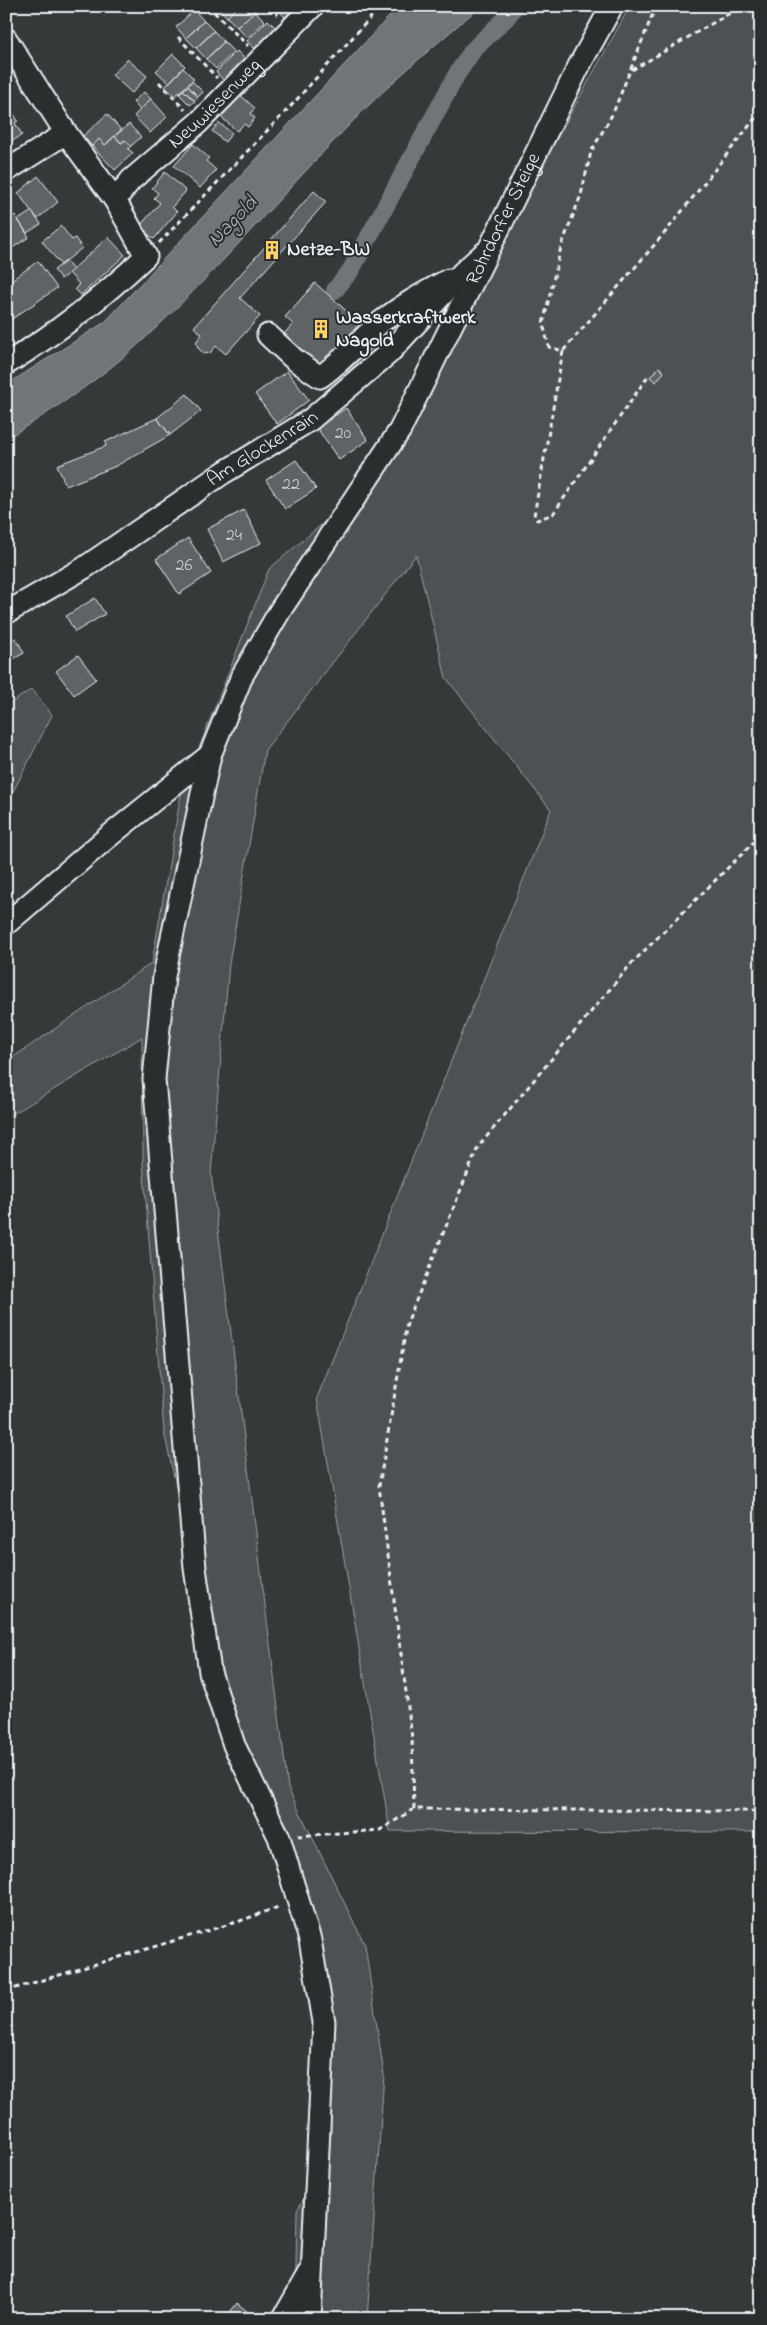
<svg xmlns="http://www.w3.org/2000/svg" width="767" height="2325" font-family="'Indie Flower',sans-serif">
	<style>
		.green { fill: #4d5152; stroke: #9aa1a5 }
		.water { fill: #707579; stroke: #a0a7ac }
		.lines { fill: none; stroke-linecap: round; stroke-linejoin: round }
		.canal { stroke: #707579; stroke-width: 18 }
		.building { fill: #5f6365; stroke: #e8f1f8 }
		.minor-casing { stroke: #e8f1f8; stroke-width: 25 }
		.path { stroke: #e8f1f8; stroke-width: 3; stroke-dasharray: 5 4; stroke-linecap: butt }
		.minor { stroke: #2a2d2e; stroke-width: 21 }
		.labels { text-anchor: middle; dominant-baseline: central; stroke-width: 4; stroke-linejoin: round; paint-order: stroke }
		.number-label { font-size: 18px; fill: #c6ced3 }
		.street-label { font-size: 20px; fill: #e8f1f8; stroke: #2a2d2e }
		.poi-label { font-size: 20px; font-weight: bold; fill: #e8f1f8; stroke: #2a2d2e; text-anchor: start }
		.water-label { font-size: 21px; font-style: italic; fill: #acb3b8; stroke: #2a2d2e }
	</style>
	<rect width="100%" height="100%" fill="#35393a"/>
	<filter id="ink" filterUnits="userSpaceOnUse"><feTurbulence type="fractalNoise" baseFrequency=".02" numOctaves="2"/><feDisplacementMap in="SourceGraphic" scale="10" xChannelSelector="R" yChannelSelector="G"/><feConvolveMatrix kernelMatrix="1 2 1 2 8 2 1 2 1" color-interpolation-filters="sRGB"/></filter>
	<g filter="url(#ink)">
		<path class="green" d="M630,6H761V1832L390,1831L317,1398L551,810L446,678L416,555L265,750L229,964L211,1173L288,1788L365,1945L384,2075L367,2319H295L297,2210L317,2177L324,2022L310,1940L234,1745L164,1432L143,1162L142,1037L6,1118V1062L152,963L181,794L269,569L328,519L392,449L473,291Z
			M32,689L52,715L14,790L6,796V706Z"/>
		<path class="water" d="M399,6H481C437,43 392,81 351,123C281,195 216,273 141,342C100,379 53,410 6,439V385L105,322Z"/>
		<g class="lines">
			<path class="canal" d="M335,290L351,270L457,74L473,50L506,18L515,6"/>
		</g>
		<path class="building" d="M217,6H238L227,17Z
			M238,6H251L255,11L237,27L227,17Z
			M282,6H299L286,18L278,10Z
			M194,10L204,21L186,38L176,27Z
			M255,11L265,21L247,38L237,27Z
			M268,20L277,29L255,49L247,41Z
			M204,21L214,31L196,48L186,38Z
			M214,31L224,42L206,59L196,48Z
			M224,42L234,52L216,69L206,59Z
			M237,51L246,60L224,81L216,72Z
			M173,54L185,66L169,83L156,71Z
			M127,59L147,76L132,93L112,75Z
			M183,68L194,79L175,96L165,87Z
			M192,81L203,92L198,97L188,86Z
			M188,86L198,97L195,101L183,90Z
			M183,90L195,101L190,105L179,94Z
			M144,92L151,99L140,110L133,102Z
			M240,95L255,108L250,114L255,118L248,127L244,124L237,131L221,117Z
			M151,99L167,117L150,133L134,116Z
			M9,106L18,121L15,123L22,135L6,145V107Z
			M107,114L121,130L105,145L99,139L92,146L83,136Z
			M219,123L232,133L225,142L212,131Z
			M129,124L141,137L131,146L125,140L121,143L115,136Z
			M115,136L121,143L125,140L131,146L128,149L133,153L115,170L92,146L99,139L105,145Z
			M193,144L209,158L206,161L216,170L200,188L174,166Z
			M165,172L186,191L172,207L177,212L154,239L139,227L160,203L154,198L158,193L152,188Z
			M38,176L58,202L37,219L18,193Z
			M314,191L326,202L240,298L260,316L226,354L216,346L210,353L204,354L198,348L196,342L202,334L194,327Z
			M32,211L41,224L27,233L18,220Z
			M15,215L29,237L6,252V221Z
			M61,226L72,240L75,238L82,248L61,265L42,241Z
			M108,237L125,255L81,295L75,289L79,284L69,273Z
			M38,261L57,288L6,323V284Z
			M66,261L73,270L61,279L54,270Z
			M315,283L360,323L320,368L283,335L293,324L285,317Z
			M378,336L386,345L352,377L344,368Z
			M659,367L664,372L656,382L650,377Z
			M287,371L309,400L277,424L255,394Z
			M187,394L201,411L170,435L157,418Z
			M346,408L368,440L339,460L317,428Z
			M157,418L170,435L116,466L66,486L57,465L106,446L105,442Z
			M296,460L316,489L285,509L266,480Z
			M244,510L261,543L223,562L207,529Z
			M188,538L211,573L179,594L156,559Z
			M95,598L105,614L75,632L66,616Z
			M16,638L24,653L6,663V643Z
			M78,655L96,679L74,695L56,671Z
			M237,2303L248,2312L242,2319H232L228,2315Z"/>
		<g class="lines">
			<g class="minor-casing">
				<g id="minor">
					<path d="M6,39L66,133L6,171"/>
					<path id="s1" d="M115,200L131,180L198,123L313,6"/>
					<path d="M268,335L295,360L320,377C340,363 356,345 374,328C395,309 422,294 448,280"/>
					<path d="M6,364C57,333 103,297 146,256L115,200L66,133"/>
					<path id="s2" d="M6,613L84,568L223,473L310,420L389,353L463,272L483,254"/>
					<path d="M6,924L108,837L210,755"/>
					<path d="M283,2319L311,2270"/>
					<path id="s3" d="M310,2319L324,2022L310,1940L279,1837L234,1745L210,1672L195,1568L154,1079L164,976L210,755L242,676L281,609L400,430L580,64L612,6"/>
				</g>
			</g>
			<path class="path" d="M270,6L278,15
				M656,6L613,113L591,152L581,195L561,247L543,324L549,347L563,351L668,229L761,111
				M214,12L248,46
				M178,37L217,78
				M632,70L742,6
				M159,82L185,110
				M159,243L290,107L381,6
				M6,280H7
				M563,351L534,516L537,520L553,514L648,376
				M414,1809L412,1738L379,1486L407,1323L478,1147L631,964L761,835
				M298,1836L380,1830L414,1809L761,1811
				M6,1991L240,1921L281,1906"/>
			<use href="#minor" class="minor"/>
		</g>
	</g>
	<defs>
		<g id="building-bare" transform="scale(1.5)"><path d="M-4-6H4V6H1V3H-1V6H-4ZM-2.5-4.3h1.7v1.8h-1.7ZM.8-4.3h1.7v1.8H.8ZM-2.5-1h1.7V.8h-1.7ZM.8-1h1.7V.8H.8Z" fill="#ffd166" stroke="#2a2d2e" stroke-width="2.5" paint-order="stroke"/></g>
	</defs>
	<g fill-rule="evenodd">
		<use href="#building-bare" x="272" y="250"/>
		<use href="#building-bare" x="321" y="329"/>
	</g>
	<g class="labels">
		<g class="number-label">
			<text x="343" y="434">20</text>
			<text x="291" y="485">22</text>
			<text x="234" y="536">24</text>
			<text x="184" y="566">26</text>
		</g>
		<g class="street-label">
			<text stroke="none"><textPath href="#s1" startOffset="139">Neuwiesenweg</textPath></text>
			<text stroke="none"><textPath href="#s3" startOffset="2205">Rohrdorfer Steige</textPath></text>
			<text stroke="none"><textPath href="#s2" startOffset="305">Am Glockenrain</textPath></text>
		</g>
		<g class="poi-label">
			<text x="287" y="250">Netze-BW</text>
			<text x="336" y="318">Wasserkraftwerk<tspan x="336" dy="23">Nagold</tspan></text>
		</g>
		<g class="water-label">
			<text transform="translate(233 222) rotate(-46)">Nagold</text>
		</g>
	</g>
	<rect width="767" height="2325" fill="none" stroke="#2a2d2e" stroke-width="25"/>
	<rect x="12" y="12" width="742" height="2300" fill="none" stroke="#e8f1f8" stroke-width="2" filter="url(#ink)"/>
</svg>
